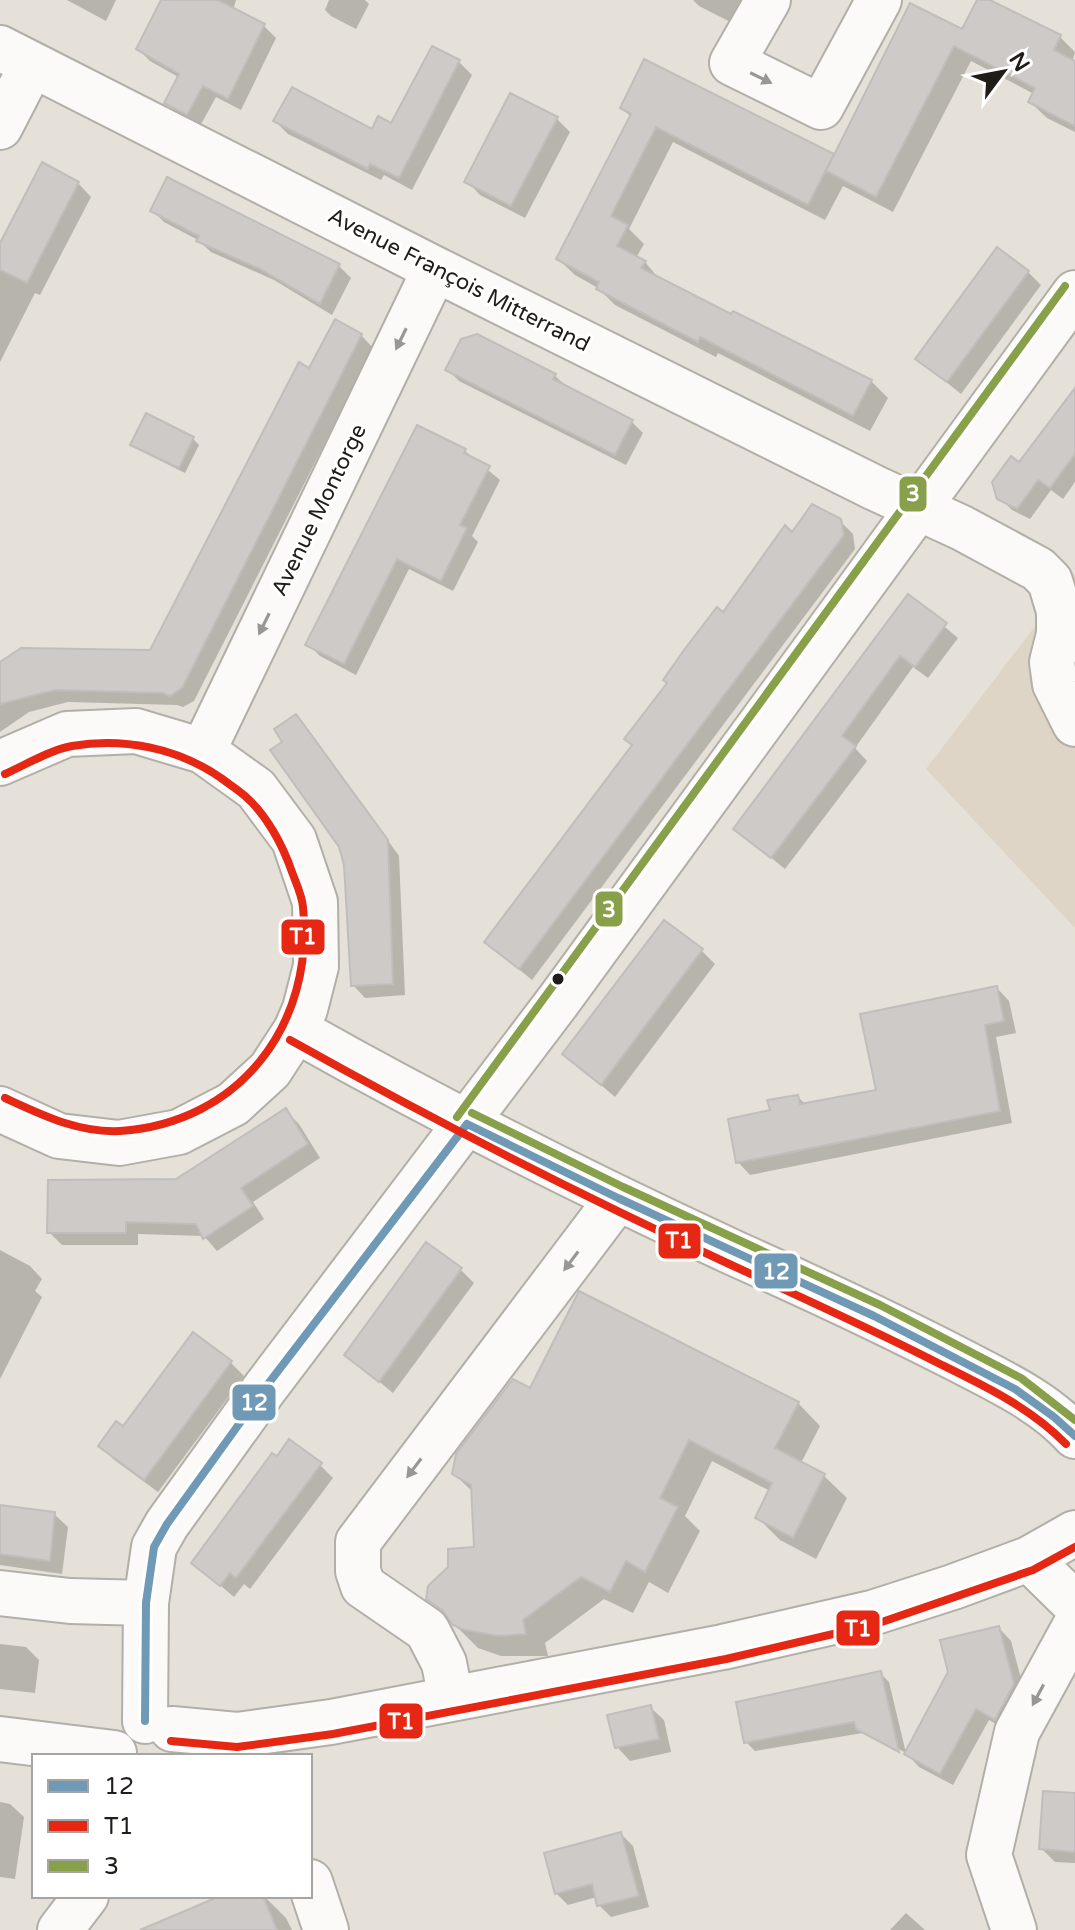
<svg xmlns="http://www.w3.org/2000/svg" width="1075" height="1930" font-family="'Varela Round',sans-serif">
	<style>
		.built { fill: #ded5c7 }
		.shadow { fill: #0003 }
		.building { fill: #cdcac8; stroke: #c1bdbc; stroke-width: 2 }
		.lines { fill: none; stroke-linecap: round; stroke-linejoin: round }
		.minor-casing { stroke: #b2afa8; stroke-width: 48 }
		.minor { stroke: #fbfaf9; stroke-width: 44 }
		.bus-1-casing { stroke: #fff; stroke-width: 14 }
		.bus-2-casing { stroke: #fff; stroke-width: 14 }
		.bus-3-casing { stroke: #fff; stroke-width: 14 }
		.bus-1 { stroke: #7099b6; stroke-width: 8 }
		.bus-2 { stroke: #e52713; stroke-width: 8 }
		.bus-3 { stroke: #88a049; stroke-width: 8 }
		.oneway { fill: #989794 }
		.bus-dot { fill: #201d18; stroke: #fff; stroke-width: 3 }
		.labels { text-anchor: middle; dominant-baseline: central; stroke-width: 6; stroke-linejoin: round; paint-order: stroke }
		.street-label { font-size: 22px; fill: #201d18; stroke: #fff }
		.line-badge { stroke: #fff; stroke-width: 3 }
		.badge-label { font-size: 22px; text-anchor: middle; font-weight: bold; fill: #fff }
	</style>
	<rect width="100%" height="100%" fill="#e5e1d8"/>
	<path class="built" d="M1075,574V928L926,769Z"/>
	<path class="shadow" d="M67,0H116L106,21Z
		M163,0H236L233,10L264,26L276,38L241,110L216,97L200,126L179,115L167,103L180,78L150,61L138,49Z
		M329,0H365L369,4L356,29L331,16L325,10Z
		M693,0H760L746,30L699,6Z
		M980,0H986L1060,37L1075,52L1072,62L1075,63V132L1047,118L1030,102L1034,94L971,61L893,212L843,186L825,220L673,142L629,229L644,244L636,258L645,262L661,281L871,381L888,398L870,431L718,353L716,357L615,305L598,288L575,275L558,259L631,117L622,108L835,158L963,32Z
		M459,62L472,75L412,190L384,175L381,180L288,134L275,121L373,132L392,126Z
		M557,119L570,132L525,218L480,195L467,181Z
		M78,183L91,197L40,295L35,293L0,362V246Z
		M152,210L339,266L351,278L332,315L274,280L211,252L198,240L164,222Z
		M1028,272L1041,285L961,394L918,359Z
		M361,335L373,348L194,701L183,707L177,705L68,702L29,712L0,732V664L151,652L310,370Z
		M448,370L554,375L566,386L632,422L643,433L626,465L459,381Z
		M1075,391V482L1063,499L1051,490L1030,519L1012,510L999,497L1019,464Z
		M418,427L465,451L500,480L472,536L478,542L453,591L409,569L356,675L320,656L308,644Z
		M193,439L199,445L185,473L139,450L133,444Z
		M840,521L853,534L855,549L532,980L486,942L634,745L724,615L793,535Z
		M909,597L958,638L928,678L913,667L855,748L867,761L785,869L736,829Z
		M296,717L308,729L399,856L405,995L365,998L353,985L346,864Z
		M702,951L715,964L615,1097L565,1054Z
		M997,988L1009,1001L1016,1033L996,1037L1012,1123L750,1175L738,1162L772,1112L798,1097L806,1105L878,1092Z
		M286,1111L299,1124L320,1158L253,1202L264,1219L217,1251L204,1236L138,1234V1245H62L49,1232L177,1181Z
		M0,1250L30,1266L42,1279L35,1291L42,1297L0,1379Z
		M461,1270L474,1283L393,1393L346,1354Z
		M230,1362L244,1376L158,1492L113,1459L100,1445Z
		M531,1391L798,1403L820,1426L801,1463L824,1476L847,1498L816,1559L780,1540L757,1517L770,1491L712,1461L685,1516L700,1531L668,1593L649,1582L633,1613L604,1599L545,1643L548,1656H501L478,1648L428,1598L476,1549L473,1492L454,1474Z
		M278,1459L320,1465L333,1478L250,1589L244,1584L234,1597L194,1563Z
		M0,1506L54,1514L68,1527L62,1574L0,1565Z
		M999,1628L1011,1641L1026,1697L1008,1731L989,1720L953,1785L919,1767L909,1756Z
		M0,1644L26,1647L39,1660L35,1693L0,1689Z
		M880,1673L889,1682L906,1753L863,1730V1733L755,1751L746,1742Z
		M650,1707L664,1720L671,1752L630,1761L617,1747Z
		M1075,1795V1863L1055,1862L1041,1848Z
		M0,1802L10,1804L24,1817L15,1879L0,1877Z
		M621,1834L633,1846L649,1907L611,1917L599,1905L597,1897L568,1905L556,1893Z
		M209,1896H264L286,1918L292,1930H191L212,1902Z
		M906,1913L925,1930H890Z"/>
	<path class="building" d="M161,0H218L265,24L228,99L203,86L187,115L164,103L179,74L136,49Z
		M977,0H990L1061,35L1054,50L1075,61V126L1028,102L1035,88L954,46L876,197L826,171L910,3L962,29Z
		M432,46L460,60L399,178L370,164L368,169L273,121L292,87L372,129L378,116L391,123Z
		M644,59L834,154L808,205L656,127L611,216L628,225L617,246L646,261L641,268L731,314L733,311L872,380L853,416L700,337L698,342L596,289L599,282L556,259L631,114L620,108Z
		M510,93L558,117L511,206L464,182Z
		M42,162L79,182L27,283L0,270V243Z
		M167,177L340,264L320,304L260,269L196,241L199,236L150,211Z
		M997,247L1029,271L947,382L915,359Z
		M335,319L362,334L182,688L170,696L163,693L55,690L0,704V662L21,648L150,650L299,362L309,368Z
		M477,334L556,374L553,379L633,420L615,455L445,370L461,339Z
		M1075,388V454L1050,488L1038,480L1017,509L997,499L992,482L1011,456L1019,462Z
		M146,413L194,437L179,468L130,445Z
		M417,425L466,449L464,453L490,466L460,525L467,528L441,581L397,559L344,664L305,645Z
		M812,504L841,519L844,535L519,969L484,942L632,745L624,739L667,683L663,680L684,650L717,607L723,612L785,525L792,532Z
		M908,594L947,623L915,667L900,656L842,736L856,746L771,858L733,829Z
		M296,714L388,840L393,984L351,986L344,865L339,847L270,750L282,742L274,729Z
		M664,920L703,949L601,1085L562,1054Z
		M997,986L1004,1021L985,1025L1000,1111L736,1163L728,1119L770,1110L767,1100L798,1095L800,1104L876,1090L860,1014Z
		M286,1108L308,1144L241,1188L253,1206L203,1239L196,1224L126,1222V1233H47L48,1180L176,1179Z
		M426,1242L462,1268L379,1382L344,1355Z
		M579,1291L799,1402L775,1448L825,1474L793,1538L755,1518L772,1483L689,1440L660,1498L678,1507L645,1572L626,1561L610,1592L581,1577L523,1620L526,1634L498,1636L461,1629L453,1625L442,1610L426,1599L428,1586L448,1567V1549L474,1547L471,1485L452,1474L456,1454L513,1379L530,1388Z
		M193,1332L232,1361L144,1480L98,1446L116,1421L123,1426Z
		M289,1439L322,1463L236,1578L230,1573L220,1586L191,1563L272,1453L277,1456Z
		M0,1505L55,1512L50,1561L0,1554Z
		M999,1626L1014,1684L995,1720L976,1709L940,1774L904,1754L948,1672L940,1640Z
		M881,1671L899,1752L856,1729L854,1722L744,1743L736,1702Z
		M651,1705L659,1739L615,1748L607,1715Z
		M1043,1791L1075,1793V1852L1039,1849Z
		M621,1832L639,1896L597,1906L592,1884L555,1894L544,1853Z
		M220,1896H263L277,1930H140Z"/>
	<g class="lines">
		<g class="minor-casing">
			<path id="minor" d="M768,0L732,63L821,107L879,0
				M0,48L435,269L875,488L962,528L1038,569L1050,581L1059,611V634L1052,662L1055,684L1075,724
				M0,127L32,65
				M203,751L435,269
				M0,763L67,734L136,731L203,751L256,789L294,840L315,902L316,966L305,1009L296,1030L270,1070L233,1104L179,1132L119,1143L59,1136L0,1109
				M296,1030C439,1111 585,1184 734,1253C810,1287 885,1322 959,1360C999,1381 1045,1402 1075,1436
				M1029,1559L1075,1604
				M0,1593L70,1601L146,1603
				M451,1699L444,1663L427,1630L363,1586L358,1571V1542L618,1198
				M145,1721L146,1603L154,1547L167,1524L265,1388L559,1000L1075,293
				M172,1729L237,1735L331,1722L723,1647L872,1613L953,1587L1029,1559L1075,1533
				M0,1739L114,1753
				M310,1882L326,1930
				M60,1930L86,1896
				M1014,1930L989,1855L1017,1732L1075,1626"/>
		</g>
		<use href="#minor" class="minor"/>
		<g class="bus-1-casing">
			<path id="bus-1" d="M467,1124L618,1198L874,1316L1015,1389L1054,1417L1075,1436
				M145,1721L146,1603L154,1547L167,1524L265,1388L467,1124"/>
		</g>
		<g class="bus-2-casing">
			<path id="bus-2" d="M5,774C25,765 50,750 72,746C123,737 178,748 221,778C229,784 238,790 245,796C267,815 283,846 292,872C296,883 302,895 303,907C315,1024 240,1123 120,1131C78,1133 42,1115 5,1098
				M290,1040C433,1120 578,1194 727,1263C798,1296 870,1328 940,1364C985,1386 1031,1408 1066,1444
				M171,1741L237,1747L333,1734L726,1659L876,1624L1033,1570L1075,1547"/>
		</g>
		<g class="bus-3-casing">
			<path id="bus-3" d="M472,1113L623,1187L880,1305L1021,1378L1075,1420
				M457,1117L1065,286"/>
		</g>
		<use href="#bus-1" class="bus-1"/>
		<use href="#bus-2" class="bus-2"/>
		<use href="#bus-3" class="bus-3"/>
	</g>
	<defs><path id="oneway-solid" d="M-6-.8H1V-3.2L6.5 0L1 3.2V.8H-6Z" transform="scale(2)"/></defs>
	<g class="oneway">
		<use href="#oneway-solid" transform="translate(761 78) rotate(26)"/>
		<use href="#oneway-solid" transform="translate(401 339) rotate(116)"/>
		<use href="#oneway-solid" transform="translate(264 624) rotate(116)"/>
		<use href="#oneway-solid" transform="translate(571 1261) rotate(127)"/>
		<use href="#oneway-solid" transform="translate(414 1468) rotate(127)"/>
		<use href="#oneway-solid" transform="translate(1038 1695) rotate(118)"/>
	</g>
	<circle class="bus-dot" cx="558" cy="979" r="7"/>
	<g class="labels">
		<g class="street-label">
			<text transform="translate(459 280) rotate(27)">Avenue François Mitterrand</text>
			<text transform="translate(319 510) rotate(-64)">Avenue Montorge</text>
		</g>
	</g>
	<g class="line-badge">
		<rect x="898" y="475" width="30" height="38" rx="8" fill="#88a049"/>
		<rect x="594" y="890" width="30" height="38" rx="8" fill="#88a049"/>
		<rect x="280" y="918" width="46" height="38" rx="8" fill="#e52713"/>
		<rect x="657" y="1222" width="45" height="38" rx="8" fill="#e52713"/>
		<rect x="753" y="1252" width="46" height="38" rx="8" fill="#7099b6"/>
		<rect x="231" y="1383" width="46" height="39" rx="8" fill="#7099b6"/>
		<rect x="835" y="1609" width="46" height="38" rx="8" fill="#e52713"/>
		<rect x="378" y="1702" width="46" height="38" rx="8" fill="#e52713"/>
	</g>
	<g class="badge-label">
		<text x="913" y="501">3</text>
		<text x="609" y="917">3</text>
		<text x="303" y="944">T1</text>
		<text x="679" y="1248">T1</text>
		<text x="776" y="1279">12</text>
		<text x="254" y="1410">12</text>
		<text x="858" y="1636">T1</text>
		<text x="401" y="1729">T1</text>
	</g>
	<rect x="32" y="1754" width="280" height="144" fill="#ffffff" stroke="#a6a5a3" stroke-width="2"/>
	<rect x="48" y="1780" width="40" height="12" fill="#7099b6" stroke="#a6a5a3" stroke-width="2"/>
	<text x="104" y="1794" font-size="24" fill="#201d18">12</text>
	<rect x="48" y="1820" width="40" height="12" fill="#e52713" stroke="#a6a5a3" stroke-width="2"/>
	<text x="104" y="1834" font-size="24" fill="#201d18">T1</text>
	<rect x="48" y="1860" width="40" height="12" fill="#88a049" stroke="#a6a5a3" stroke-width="2"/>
	<text x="104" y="1874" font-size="24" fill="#201d18">3</text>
	<g transform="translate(1003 72) rotate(58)" stroke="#ffffff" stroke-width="6" paint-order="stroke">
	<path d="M0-6L14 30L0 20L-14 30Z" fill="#201d18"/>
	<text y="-12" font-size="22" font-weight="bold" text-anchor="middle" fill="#201d18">N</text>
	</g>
</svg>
